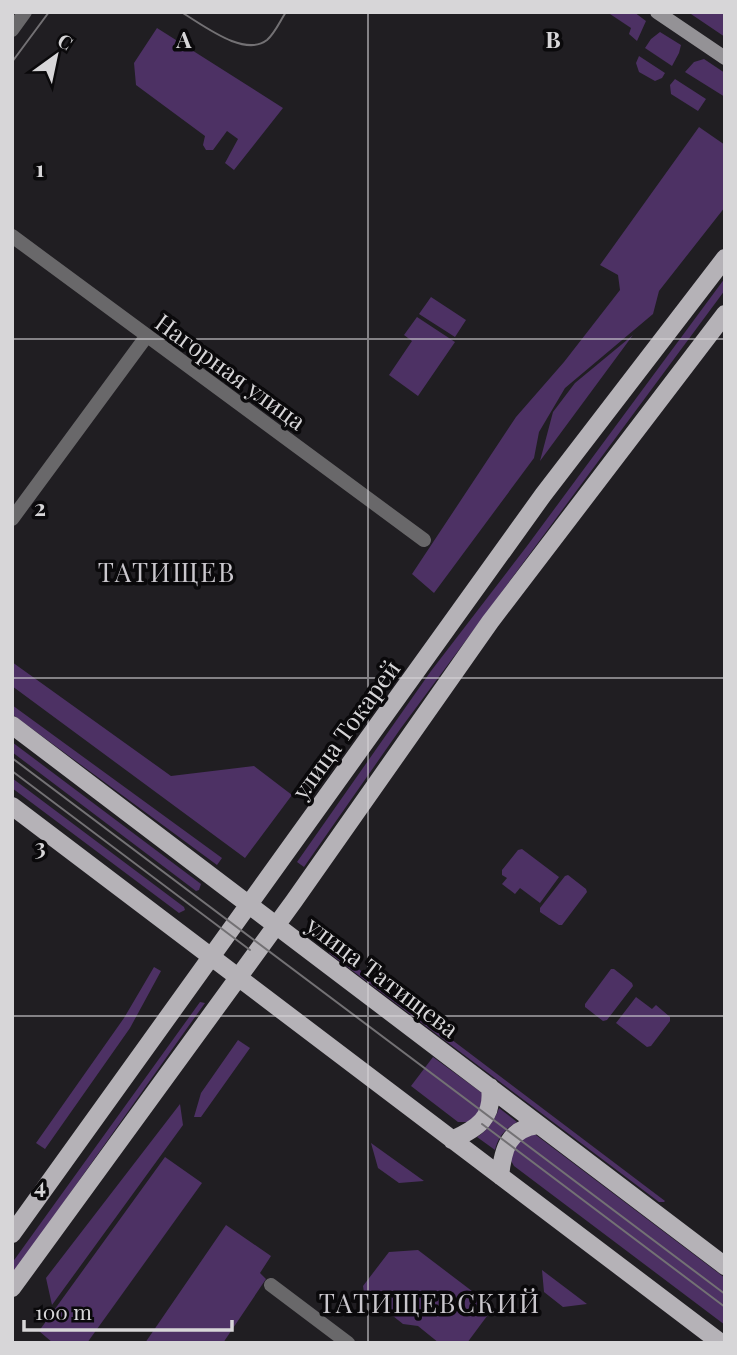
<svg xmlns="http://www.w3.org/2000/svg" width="737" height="1355" font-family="'Playfair Display',serif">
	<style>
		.green { fill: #4d3164 }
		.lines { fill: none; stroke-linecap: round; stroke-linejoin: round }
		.minor { stroke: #69686a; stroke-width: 14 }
		.secondary { stroke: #949296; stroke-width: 14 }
		.primary { stroke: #b5b2b7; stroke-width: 18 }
		.tram { stroke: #737174; stroke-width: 2 }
		.grid { fill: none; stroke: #d7d6d8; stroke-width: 2; stroke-opacity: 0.55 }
		.labels { text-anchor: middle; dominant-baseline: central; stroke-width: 7; stroke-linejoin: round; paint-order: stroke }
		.street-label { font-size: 24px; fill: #d7d6d8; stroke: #0a090b }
		.neighbourhood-label { font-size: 26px; letter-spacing: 2px; fill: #cac7cd; stroke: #0a090b }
		.grid-label { font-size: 23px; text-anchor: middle; font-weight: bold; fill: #d7d6d8; stroke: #0a090b; stroke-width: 7; stroke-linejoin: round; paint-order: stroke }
	</style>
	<rect width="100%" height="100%" fill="#201e22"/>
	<path class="green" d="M607,12H634L646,21L637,41L629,34L631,28Z
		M688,12H725V37Z
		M157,28L283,108L234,170L225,163L238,139L227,131L213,150H206L203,145L205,136L136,85L134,63Z
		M660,32L681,45L679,53L672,66L645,48L651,39Z
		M639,56L665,73L662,78L655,81L639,72L636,63Z
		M704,59L725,73V97L685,72L694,62Z
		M675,79L706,99L698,111L671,94L670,85Z
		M699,127L725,145V207L659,291L653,314L565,388L539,432L534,458L434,593L412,574L516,417L564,362L620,290L618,275L600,265Z
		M725,278V290L401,728L304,867L297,862L431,671L527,546Z
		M431,297L466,320L455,337L419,314Z
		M417,317L455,342L418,396L389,375L412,341L404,335Z
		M633,335L540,461L553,412L575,383Z
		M12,662L171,776L254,766L292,795L245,858L12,686Z
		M12,705L222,858L217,865L12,714Z
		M12,742L201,884L199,890L196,891L12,752Z
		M12,778L184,907L185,910L179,913L12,788Z
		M522,849L559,877L540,903L520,888L515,894L502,884L507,878L502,875V870L518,850Z
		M568,875L586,889L587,892L562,925H559L540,912V908L565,876Z
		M332,949L665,1201L664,1202H659L329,953Z
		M154,967L161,971L130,1028L45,1149L36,1143L124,1018Z
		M611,969H614L632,983L633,986L607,1020L603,1021L585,1007V1004Z
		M636,997L652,1009L656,1005L670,1017V1021L651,1046L647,1047L616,1023Z
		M200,1002L205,1003L12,1275V1263Z
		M238,1040L250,1048L201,1117H194L201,1093Z
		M433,1057L482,1093L484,1101L472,1122H458L411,1086Z
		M180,1104L183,1125L52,1305L46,1278Z
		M499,1108L517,1122C506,1128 498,1137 495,1150L477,1137C488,1130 495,1120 499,1108Z
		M527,1134L536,1135L725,1278V1325L514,1166L510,1159L521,1136Z
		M371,1143L424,1181L399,1183L378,1168Z
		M165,1157L202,1183L87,1343H53L39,1331Z
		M226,1225L271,1256L260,1273L266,1279L223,1343H145Z
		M418,1250L489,1304L490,1312L467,1343H439L418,1326L403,1324L364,1293L363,1286L389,1252Z
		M542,1270L587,1304L563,1307L544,1292Z"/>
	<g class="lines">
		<path class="minor" d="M12,30L25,12
			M12,236L424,540
			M12,519L146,337
			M271,1285L348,1343"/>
		<path class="secondary" d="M657,12L725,58"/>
		<path class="primary" d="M12,725L725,1266
			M12,806L721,1343
			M452,1140C478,1128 494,1118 490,1087
			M500,1176C503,1149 508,1129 538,1125
			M12,1234L543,495L725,258
			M12,1288L294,901L490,622L725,314"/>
		<path class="tram" d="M181,12C202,24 244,58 267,40C275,33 280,21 286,12
			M12,62L49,12
			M12,758L725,1294
			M12,771L250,950
			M482,1124L725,1307"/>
	</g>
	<path class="grid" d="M368,12V1343M12,339H725M12,678H725M12,1016H725"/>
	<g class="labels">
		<g class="street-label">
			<text transform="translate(231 371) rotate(36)">Нагорная улица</text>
			<text transform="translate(345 729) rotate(-54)">улица Токарей</text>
			<text transform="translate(383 976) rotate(37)">улица Татищева</text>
		</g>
		<g class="neighbourhood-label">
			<text x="167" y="571">ТАТИЩЕВ</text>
			<text x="430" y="1302">ТАТИЩЕВСКИЙ</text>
		</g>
	</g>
	<g class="grid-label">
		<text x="184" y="48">A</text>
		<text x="553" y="48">B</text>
		<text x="40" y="177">1</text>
		<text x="40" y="516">2</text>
		<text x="40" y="855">3</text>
		<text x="40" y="1194">4</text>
	</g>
	<rect width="737" height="1355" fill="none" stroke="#d7d6d8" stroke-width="28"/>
	<g transform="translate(56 56) rotate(33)" stroke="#0a090b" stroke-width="5" paint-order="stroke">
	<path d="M0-5L12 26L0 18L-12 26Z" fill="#d7d6d8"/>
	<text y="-10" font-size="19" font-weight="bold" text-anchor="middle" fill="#d7d6d8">С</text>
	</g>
	<path d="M24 1320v10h208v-10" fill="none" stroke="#d7d6d8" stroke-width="3.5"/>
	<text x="35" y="1320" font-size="21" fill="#d7d6d8" stroke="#0a090b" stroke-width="5" paint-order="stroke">100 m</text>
</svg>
